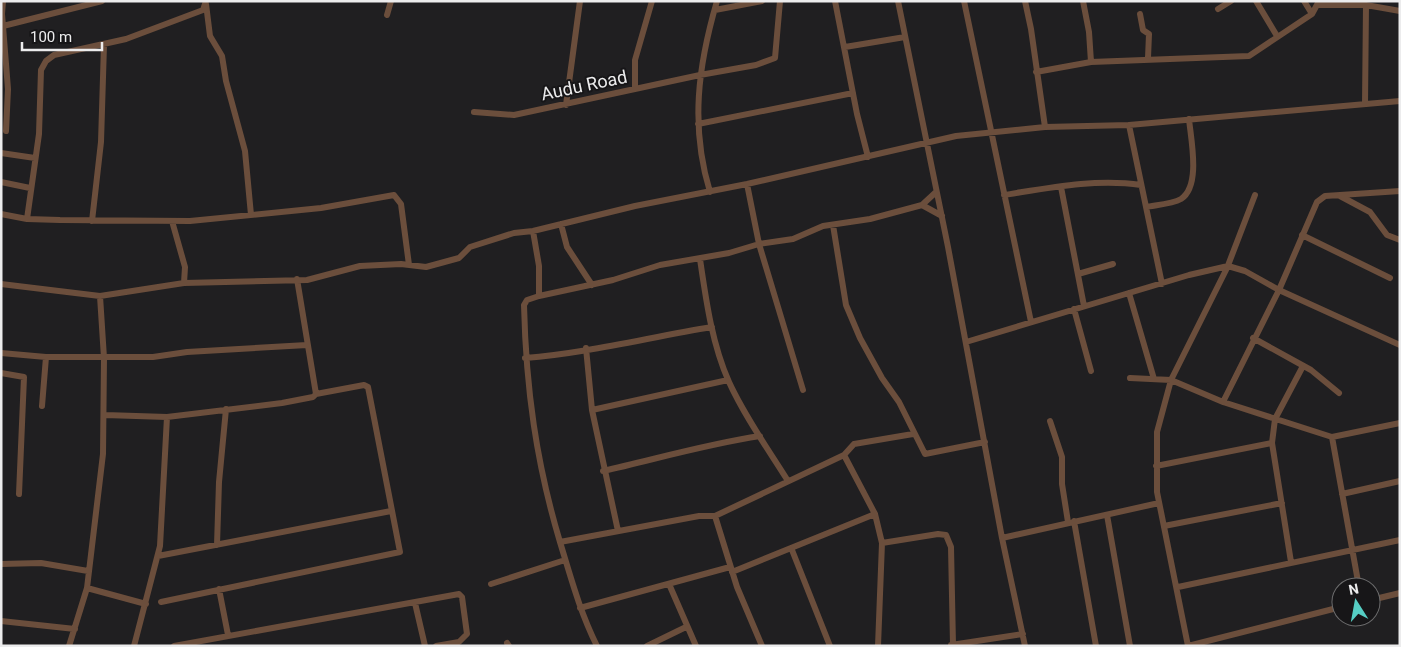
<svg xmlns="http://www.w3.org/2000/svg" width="1401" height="647" font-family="Roboto,sans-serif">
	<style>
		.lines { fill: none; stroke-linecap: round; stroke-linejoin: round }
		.street { stroke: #6b4e3c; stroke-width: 6 }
		.labels { text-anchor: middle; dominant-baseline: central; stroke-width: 4; stroke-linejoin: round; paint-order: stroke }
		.street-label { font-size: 18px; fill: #ececed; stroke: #171618 }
	</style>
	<rect width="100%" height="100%" fill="#201f21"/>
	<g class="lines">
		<path class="street" d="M3,1L2,14L8,89L6,131
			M835,1L857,114L868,157
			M898,1L948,247L1002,538L1025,646
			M964,1L1031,322
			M1025,1L1031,29L1045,127
			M1083,1L1089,32L1091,62
			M1256,1L1277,36
			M1304,1L1312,14
			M206,4L210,36L222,56L226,81L245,151L251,215
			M1318,5H1366L1400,11
			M1218,9L1231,1
			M715,10L762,1
			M1140,14L1143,30L1149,34L1148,58
			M387,15L391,1
			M3,26L102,1
			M845,47L905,37
			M1036,72L1091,62L1249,56L1312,14L1319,1
			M635,89V60L652,1
			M1365,104L1366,5
			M566,105L580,1
			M474,112L514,115L700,75L756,65L775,58L780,1
			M698,124L853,93
			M1129,125L1162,284
			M1,153L35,158
			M1,182L30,188
			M1061,187L1084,306
			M710,192C690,126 698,66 717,1
			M1004,195C1048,188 1096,178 1141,185
			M1340,196L1370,212L1387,235L1400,240
			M922,205L942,216
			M1146,207C1156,205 1172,204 1181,199C1201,186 1191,140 1189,119
			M1,214L27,219L60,220L190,221L321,208L394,195L401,204L409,265
			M27,219L39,134L41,70L46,61L54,55L126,39L203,10L206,1
			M92,221L101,142L104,45
			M172,221L185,267L184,283
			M561,224L567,247L592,285
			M833,225L846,305L860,338L882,378L899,402L925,454L985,442
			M533,231L539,266V296
			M1302,235L1390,278
			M700,259C706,300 712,344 729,382C745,417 768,449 788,481
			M1078,274L1113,264
			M1,284L100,296L184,283L307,280L360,266L401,264L426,267L459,258L470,247L514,233L533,231L635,206L747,184L956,136L1045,127L1129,125L1400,101
			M1129,293L1154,379
			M1074,309L1091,371
			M1253,338L1311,370L1339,393
			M966,342L1189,275L1228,266L1245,271L1279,290L1400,345
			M586,348L592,410L618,531
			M1,353L46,357H153L187,352L307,345
			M525,358C588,353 650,337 712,327
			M1,373L24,377L19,494
			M1130,378L1171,380L1223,402L1332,437L1400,423
			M803,390L759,244L793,239L823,226L870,219L922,205L936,192
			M1223,402L1279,290L1317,202L1325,196L1400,191
			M42,406L46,357
			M592,410L728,380
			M105,415L167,417L282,403L313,397L316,394L297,279
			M1050,421L1062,457V484L1068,522
			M1332,437L1359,587
			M844,455L875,514L882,543L878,646
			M1156,466L1272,443
			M603,471C656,459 707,444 760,436
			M1342,494L1400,481
			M1107,515L1130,646
			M715,516L737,587L762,646
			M1074,521L1096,646
			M1164,526L1282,503
			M1002,538L1159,503
			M560,542L699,516H715L844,455L854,444L913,434
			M882,543L938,534L946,535L951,547L953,645
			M217,545L219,482L226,409
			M792,550L830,646
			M158,556L391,511
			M1291,562L1272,443L1275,419L1303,366
			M1,564L41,563L88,571
			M732,572L875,514
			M491,584L565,560
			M669,584L696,646
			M1178,587L1400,540
			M87,588L146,604
			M219,589L228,635
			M1371,600L1400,593
			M161,602L400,552L368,387L364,385L316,394
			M415,603L425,646
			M580,608L730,567
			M1,621L75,629
			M507,643L509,646
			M951,645L1023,634
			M69,646L87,588L103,454L104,358L100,296
			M134,646L160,546L167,417
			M174,646L459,594L462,597L467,634L459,642L436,646
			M597,646C580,612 571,578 560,542C536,462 526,388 524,305L527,300L539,296L613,280L660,265L729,253L759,244L747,184
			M647,646L686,627
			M1188,646L1157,492V432L1171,380L1227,268L1255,195
			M1188,646L1341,607"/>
	</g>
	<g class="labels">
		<g class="street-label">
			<text transform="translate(584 85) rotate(-12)">Audu Road</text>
		</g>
	</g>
	<rect width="1401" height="647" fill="none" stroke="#ececed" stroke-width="5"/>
	<g transform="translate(1356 602) rotate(349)"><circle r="24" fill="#171618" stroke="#6c6c6d"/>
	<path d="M0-4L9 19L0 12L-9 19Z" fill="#56cec4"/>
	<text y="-8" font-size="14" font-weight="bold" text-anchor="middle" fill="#ececed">N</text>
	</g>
	<path d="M22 42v8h80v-8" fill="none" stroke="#ececed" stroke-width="2.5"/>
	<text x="30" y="42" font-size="15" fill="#ececed" stroke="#171618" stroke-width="4" paint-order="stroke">100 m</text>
</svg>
